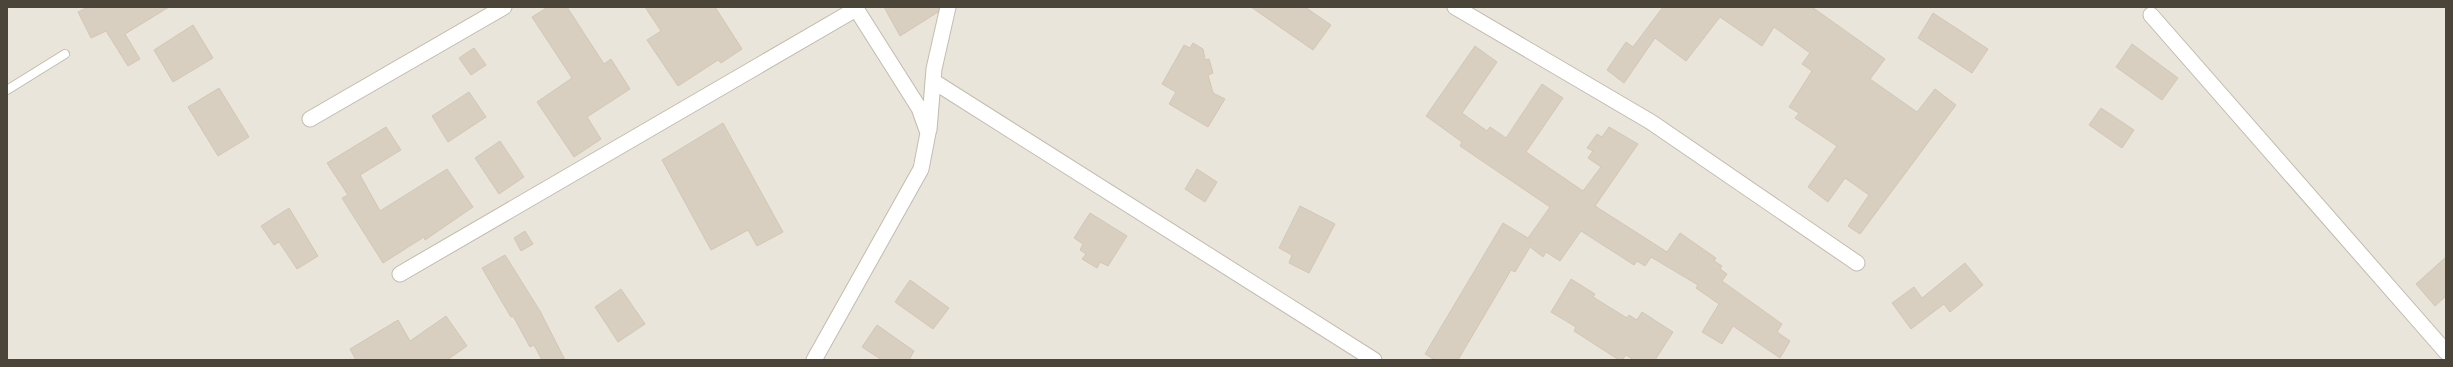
<svg xmlns="http://www.w3.org/2000/svg" width="2453" height="367" font-family="'IBM Plex Sans',sans-serif">
	<style>
		.residential { fill: #eae5da }
		.building { fill: #d8cfc1; stroke: #d3c7b4 }
		.lines { fill: none; stroke-linecap: round; stroke-linejoin: round }
		.service-casing { stroke: #c2bbae; stroke-width: 10 }
		.minor-casing { stroke: #c2bbae; stroke-width: 17 }
		.service { stroke: #fff; stroke-width: 8 }
		.minor { stroke: #fff; stroke-width: 15 }
	</style>
	<rect width="100%" height="100%" fill="#f6f3ec"/>
	<path class="residential" d="M7,7H2446V360H7Z"/>
	<path class="building" d="M88,7H169L125,34L140,59L128,66L106,31L91,38L78,12Z
		M548,7H567L604,64L611,59L630,89L587,117L601,139L574,157L537,102L572,78L532,17Z
		M645,7H715L742,49L721,63L718,60L678,86L647,40L661,31Z
		M884,7H939L938,12L900,36Z
		M1251,7H1305L1331,25L1313,50Z
		M1663,7H1812L1885,59L1870,79L1917,112L1935,89L1956,105L1860,234L1848,226L1869,195L1845,178L1828,202L1808,187L1837,146L1795,118L1799,113L1789,107L1812,71L1802,64L1810,53L1774,27L1762,46L1720,17L1686,61L1655,38L1624,83L1607,70L1626,42L1633,47Z
		M1933,13L1988,49L1972,73L1918,38Z
		M193,25L213,58L173,82L154,50Z
		M1193,43L1203,49L1205,60L1209,59L1213,73L1208,75L1213,93L1225,99L1208,127L1169,104L1176,92L1162,84L1184,45L1190,48Z
		M2132,44L2178,78L2162,100L2116,67Z
		M1475,46L1497,62L1462,113L1487,131L1490,127L1506,138L1542,84L1563,98L1526,152L1583,191L1601,167L1588,158L1593,151L1587,148L1597,134L1602,137L1609,127L1638,144L1595,206L1667,252L1680,233L1716,258L1714,261L1722,266L1720,269L1727,274L1722,281L1782,324L1777,332L1790,341L1780,358L1733,326L1722,344L1702,332L1719,304L1696,288L1698,285L1651,257L1645,266L1637,261L1634,265L1581,231L1560,261L1546,252L1543,257L1530,247L1515,272L1511,270L1458,360H1435L1425,354L1503,223L1528,238L1550,207L1460,146L1462,142L1426,116Z
		M474,48L486,65L471,75L459,58Z
		M219,88L249,137L218,156L188,107Z
		M469,92L486,117L448,142L432,116Z
		M2101,108L2134,130L2122,148L2089,125Z
		M723,123L783,232L757,246L748,230L711,250L662,160Z
		M386,127L401,150L360,175L380,211L447,169L473,207L425,240L424,237L383,263L342,198L348,195L327,163Z
		M500,141L524,177L499,194L475,158Z
		M1197,169L1217,182L1205,202L1185,189Z
		M1300,206L1335,224L1309,273L1289,263L1292,255L1279,248Z
		M289,208L318,256L297,269L279,242L274,245L261,226Z
		M1090,213L1127,236L1108,266L1100,262L1097,268L1082,259L1086,254L1080,250L1083,244L1074,238Z
		M525,231L533,244L521,251L514,238Z
		M505,255L540,311L565,360H542L534,345L530,347L513,316L511,317L502,302L482,268Z
		M2446,257V296L2435,306L2416,284Z
		M1965,263L1983,285L1950,312L1944,304L1911,329L1892,303L1914,287L1922,298Z
		M1571,279L1595,294L1593,297L1627,318L1629,315L1637,320L1642,312L1673,332L1655,360H1634L1626,355L1622,360H1619L1574,331L1576,327L1551,312Z
		M910,280L949,308L933,329L895,302Z
		M621,289L645,324L618,342L595,307Z
		M446,316L467,346L447,360H356L350,349L398,320L410,341Z
		M877,325L914,351L909,360H882L862,347Z"/>
	<g class="lines">
		<g class="service-casing">
			<path id="service" d="M7,90L65,54"/>
		</g>
		<g class="minor-casing">
			<path id="minor" d="M1455,7L1651,122L1857,263
				M2151,15L2446,352
				M933,81L1374,360
				M310,119L504,7
				M929,130L934,69L948,7
				M400,274L856,9
				M814,360L921,169L928,133L919,108L855,7"/>
		</g>
		<use href="#service" class="service"/>
		<use href="#minor" class="minor"/>
	</g>
	<rect width="2453" height="367" fill="none" stroke="#4b4439" stroke-width="16"/>
</svg>
